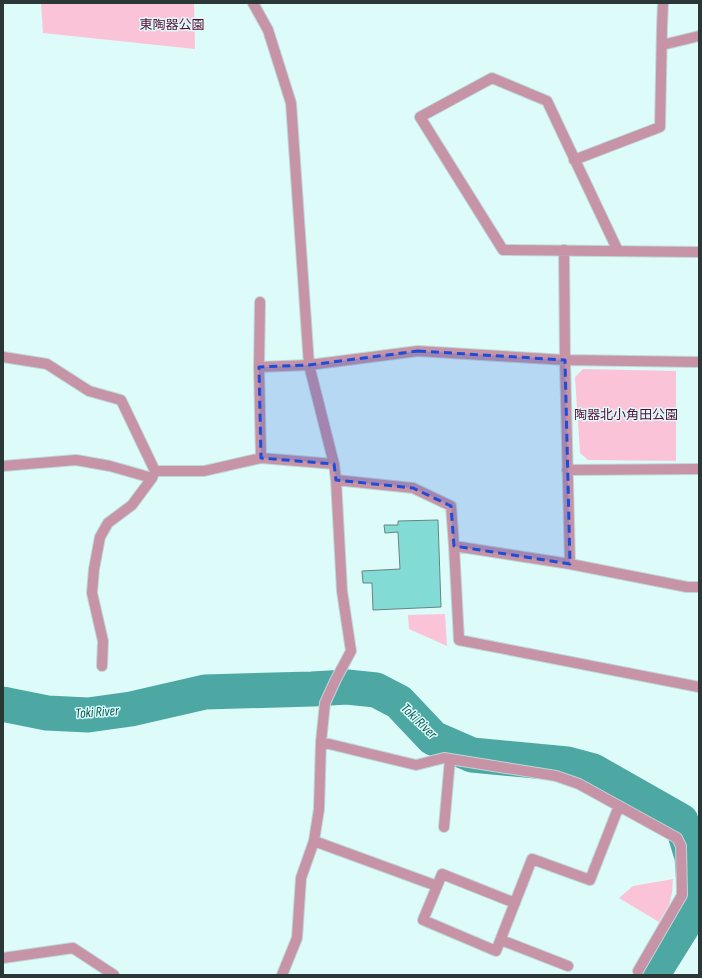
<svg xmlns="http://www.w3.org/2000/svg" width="702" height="978" font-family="'Sofia Sans Condensed','Noto Sans JP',sans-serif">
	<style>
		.green { fill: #fbc3d8 }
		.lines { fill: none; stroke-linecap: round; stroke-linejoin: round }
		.river { stroke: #4da7a2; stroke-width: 35 }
		.building { fill: #83dbd6; stroke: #698482 }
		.minor-casing { stroke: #bdd8d6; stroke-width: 12 }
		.minor { stroke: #c693a7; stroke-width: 10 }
		.marked { fill: #1d4ed8; fill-opacity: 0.2; stroke: #1d4ed8; stroke-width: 3; stroke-dasharray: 8 5; stroke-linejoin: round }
		.labels { text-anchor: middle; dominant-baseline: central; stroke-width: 3; stroke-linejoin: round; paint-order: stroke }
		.park-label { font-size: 13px; fill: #580934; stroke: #ddfbf9 }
		.water-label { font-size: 14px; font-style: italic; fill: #055753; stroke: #ddfbf9 }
	</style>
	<rect width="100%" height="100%" fill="#ddfbf9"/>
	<path class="green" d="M41,3H194L195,49L43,33Z
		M583,369L676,371V461L588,460L580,453L575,377Z
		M445,614L447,646L409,629L408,615Z
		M673,879L672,893L669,905L659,922L619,898L633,886Z"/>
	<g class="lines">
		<path class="river" d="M3,704L7,705L47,713L88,715L131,709L205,692L312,689L347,687L376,690L399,702L433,738L472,755L567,764L593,771L681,821L692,857L695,898L682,927L652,975"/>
	</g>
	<path class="building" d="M438,520L441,607L373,610L372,583H363L362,571L400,569L398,532L385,533L384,525H398V521Z"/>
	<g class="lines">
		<g class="minor-casing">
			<path id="minor" d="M253,3L268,30L291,103L309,365L334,464L336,480L342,591L351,651L336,679L325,703L321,742L319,809L314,841L301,878L297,938L282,975
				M662,45L699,36
				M574,160L660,127L662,27L663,3
				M564,250L565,360L570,564
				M618,251L547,101L492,78L420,117L503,250L699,252
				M260,302L259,367L261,458
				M3,357L47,364L89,391L121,400L155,471H204L261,458L334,464
				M259,367L309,365L418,351L565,360L699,362
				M3,466L76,460L110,466L152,478
				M567,470L699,469
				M336,480L413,488L451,506L454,546L570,564L687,587H699
				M454,546L459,640L699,687
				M102,666L103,641L92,593L94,569L100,537L108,523L132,505L152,478L155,471
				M321,742L416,765L444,758L556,776L579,784L677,838L681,846L682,895L638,971
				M444,827L450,759
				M314,841L437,886
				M515,903L442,874L423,920L496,951L532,859L590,880L619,806
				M501,940L568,966
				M3,958L73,948L114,975"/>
		</g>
		<use href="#minor" class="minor"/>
	</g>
	<path class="marked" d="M418,351L565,360L570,564L454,546L451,506L413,488L336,480L334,464L261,458L259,367L309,365Z"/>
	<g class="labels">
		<g class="park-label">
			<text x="172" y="25">東陶器公園</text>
			<text x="626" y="415">陶器北小角田公園</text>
		</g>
		<g class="water-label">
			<text transform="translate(97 712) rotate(-4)">Toki River</text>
			<text transform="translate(419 721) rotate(44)">Toki River</text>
		</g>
	</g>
	<rect width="702" height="978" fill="none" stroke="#2b3736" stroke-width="8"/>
</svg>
